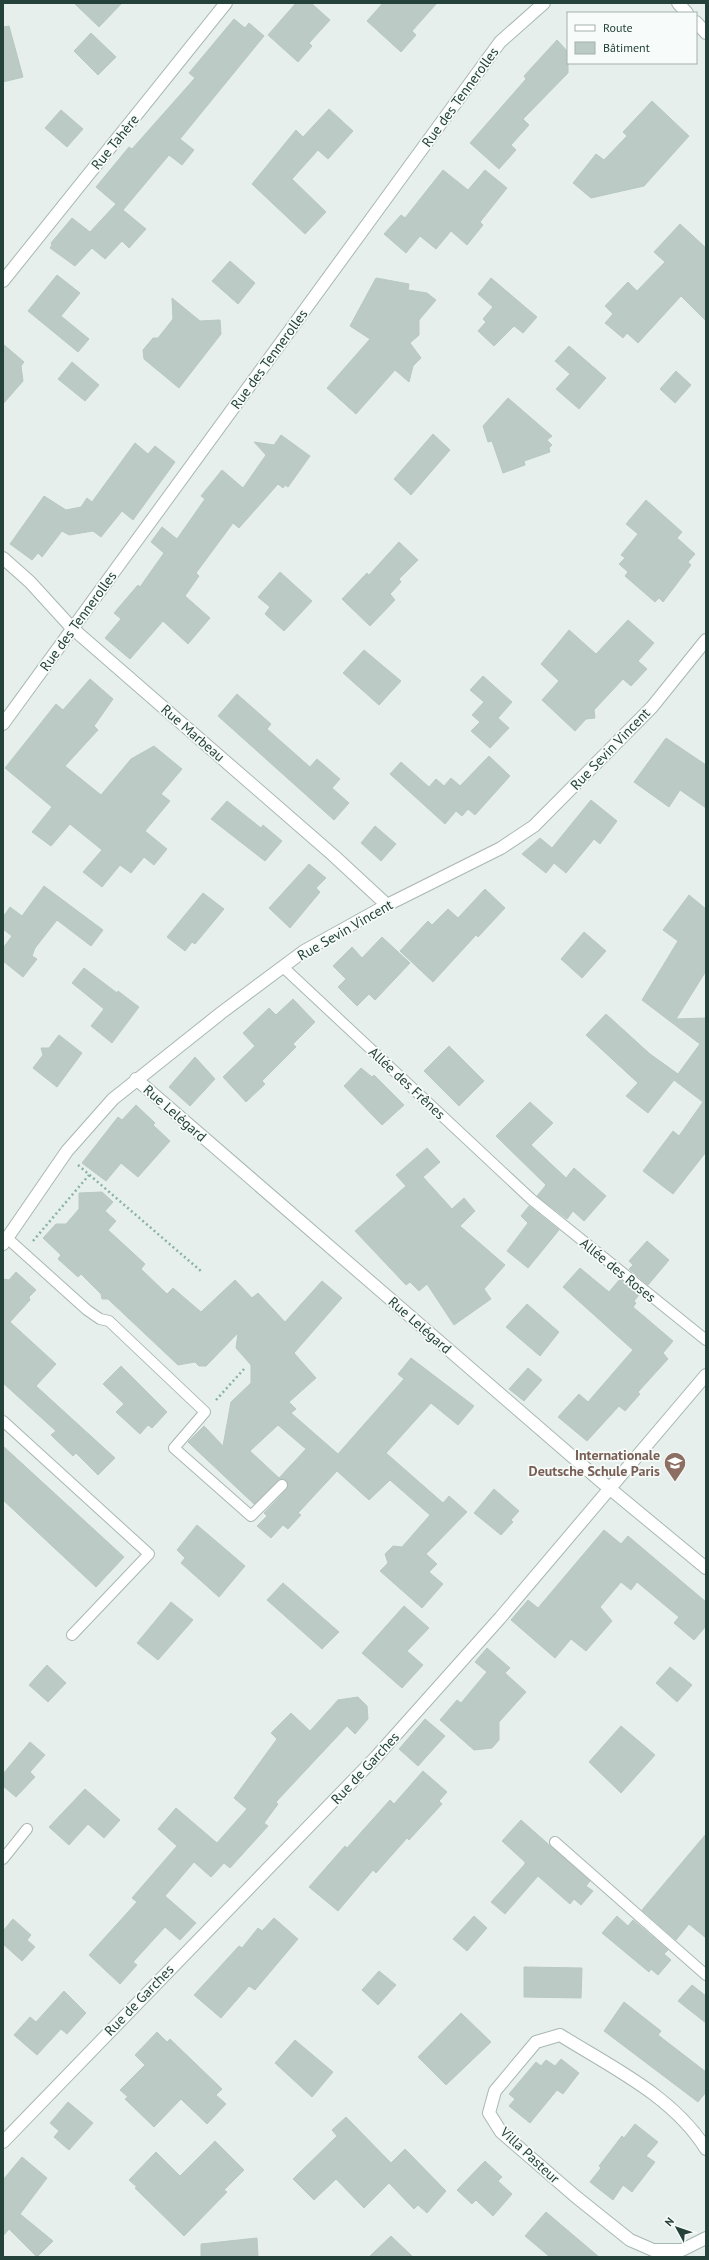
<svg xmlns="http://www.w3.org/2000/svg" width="709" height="2260" font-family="'PT Sans',sans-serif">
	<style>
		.building { fill: #bbcac4; stroke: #b8c9c2; fill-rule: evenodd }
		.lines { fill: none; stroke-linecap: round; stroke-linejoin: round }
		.lane-casing { stroke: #a8b8b2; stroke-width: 12 }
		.street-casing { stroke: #a8b8b2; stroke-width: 14 }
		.path { stroke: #86b3a5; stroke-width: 2.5; stroke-dasharray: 2 3; stroke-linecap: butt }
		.lane { stroke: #fff; stroke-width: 10 }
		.street { stroke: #fff; stroke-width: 12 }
		.labels { text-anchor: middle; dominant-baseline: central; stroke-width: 3.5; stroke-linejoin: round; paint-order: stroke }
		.street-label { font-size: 14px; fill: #24423a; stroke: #f7fbf9 }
		.education-label { font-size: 14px; font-weight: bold; fill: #785e54; stroke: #f7fbf9; text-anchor: end }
	</style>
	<rect width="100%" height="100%" fill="#e6efeb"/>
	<path class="building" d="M74,3H122L99,27Z
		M296,3H311L330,20L309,43L312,46L298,62L268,35Z
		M383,3H437L412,31L416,35L401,52L367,21Z
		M234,19L245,28L249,23L264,36L180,139L194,150L182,165L169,155L123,210L146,229L129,248L122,241L105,259L92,248L75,266L50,248L52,245L51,243L72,218L90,232L116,204L96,187L129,147L132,149L195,78L189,73Z
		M9,26L23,77L3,82V27Z
		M91,33L116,57L98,75L74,51Z
		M557,40L568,52V73L523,119L529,125L511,145L516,150L499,169L470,143L526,79L524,76Z
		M652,101L689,136L644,186L591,198L573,183L596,154L604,160L627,136L623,132Z
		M329,109L353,131L328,159L318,150L292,179L326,212L305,234L252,184L296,130L303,137Z
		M61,110L83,129L67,147L45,128Z
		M443,170L468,190L485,170L507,188L480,222L483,225L467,245L451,231L436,249L420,236L406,253L384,234L401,215L405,218Z
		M680,224L706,248V321L681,296L638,343L627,333L623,338L605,323L613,314L605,306L628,282L637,291L665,262L654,252Z
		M230,261L255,283L238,304L212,281Z
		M57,275L80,293L61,316L89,339L78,352L28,311Z
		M376,278L409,284L408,290L427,293L436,300L419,320V335L410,343L421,358L413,366L409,382L395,370L356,414L327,388L370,339L350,326Z
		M491,278L537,317L523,333L514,326L494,346L478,331L486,322L483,319L493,307L478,294Z
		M172,298L200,321L220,320L221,334L179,388L144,359L143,350L153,338H158L173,319Z
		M3,344L24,362L21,366L23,381L3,404Z
		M569,346L606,378L579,409L556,389L570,374L555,361Z
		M72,362L99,385L85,401L58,379Z
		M676,371L691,385L675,403L660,389Z
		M508,398L552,436L547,440L552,445L549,448L550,452L524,461L525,465L503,473L492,441L488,442L483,426Z
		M433,434L450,450L411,495L394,479Z
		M281,435L310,456L288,487L285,485L283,488L278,484L239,528L233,523L196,573L199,576L185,596L210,618L188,644L163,621L130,659L105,638L121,619L114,613L138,585L140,587L164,553L151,542L162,527L177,539L205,499L201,496L222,470L243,488L266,455L254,442L274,445Z
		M135,443L148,454L155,446L175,462L133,520L122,511L101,537L93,531L69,535L62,531L42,557L38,553L32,560L10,544L44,496L66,510L81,507L87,498L92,502Z
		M646,500L682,532L677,538L695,554L688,562L691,565L663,602L659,598L655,602L625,576L628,572L619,564L625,558L621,555L638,534L626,524Z
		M399,542L418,560L399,579L401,582L390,594L395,600L370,626L342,599L367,573L369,575Z
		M280,572L312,601L284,631L265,614L270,607L258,597Z
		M628,620L654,643L638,661L647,669L631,686L623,679L594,710L595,718L586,719L575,731L542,700L559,681L541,664L569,630L596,654Z
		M364,650L401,681L379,705L343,673Z
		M483,676L512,702L498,718L509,728L490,748L471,731L480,722L472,715L484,702L470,690Z
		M90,679L113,699L94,726L98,730L65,766L101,795L131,759L154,746L182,769L161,794L170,801L145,831L167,849L154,865L144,857L131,873L120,865L102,887L83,872L102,850L70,824L51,846L32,832L52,807L5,768L56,704L63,710Z
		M237,694L271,724L267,729L310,767L317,759L340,779L332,788L349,803L334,820L218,716Z
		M666,738L706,765V808L680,790L669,807L634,782Z
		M489,756L510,776L475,815L468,809L462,816L456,811L445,824L390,774L401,762L429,787L436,779L444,786L451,778L460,786Z
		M591,800L617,821L600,844L594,839L566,873L554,863L546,873L522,854L540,838L552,848Z
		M227,801L261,828L263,825L282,841L265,861L211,819Z
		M375,826L396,844L381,861L361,843Z
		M309,864L326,878L316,888L320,892L290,928L269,908Z
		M44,886L103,930L91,946L57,920L35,948L32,956L37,959L23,977L3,961V948L12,936L3,929V917L10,907L22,916Z
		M485,889L505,908L478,937L476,935L433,982L400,951L428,921L432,925L448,909L458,918Z
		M203,893L224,909L195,944L192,942L185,951L167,937Z
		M689,895L706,909V971L676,1019L706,1018V1152L673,1194L643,1171L673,1131L679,1136L703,1102L674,1080L648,1113L626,1096L638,1083L586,1035L606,1014L650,1054L678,1074L700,1044L642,1000L678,941L663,930Z
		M584,932L606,951L582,978L561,959Z
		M382,937L410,963L375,1000L369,994L357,1006L338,987L346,979L333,966L352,947L362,958Z
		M84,968L117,993L118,991L139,1007L112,1043L91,1026L104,1009L72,983Z
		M293,999L315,1022L293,1044L296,1047L262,1081L265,1084L246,1102L223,1077L255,1046L243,1033L269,1008L276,1015Z
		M59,1035L82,1053L57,1087L33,1068L43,1055L41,1048H49Z
		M449,1046L484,1081L459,1106L424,1071Z
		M195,1057L215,1079L190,1106L169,1087Z
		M361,1068L372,1077L374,1075L404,1105L382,1125L344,1086Z
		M530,1102L553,1123L531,1145L566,1178L574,1168L606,1196L584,1221L573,1211L567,1219L537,1196L546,1185L496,1136Z
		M136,1105L155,1123L153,1125L170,1141L138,1177L121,1163L106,1181L82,1163L118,1117L122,1120Z
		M427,1148L440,1162L423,1177L452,1209L464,1198L475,1211L460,1226L505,1265L484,1289L491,1299L454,1325L427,1284L419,1291L410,1282L406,1285L355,1231L406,1186L396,1175Z
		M102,1192L113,1202L105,1211L116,1221L108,1230L145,1264L141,1269L167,1294L173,1288L201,1312L235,1280L252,1298L258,1293L285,1322L322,1281L342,1298L294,1353L316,1378L289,1402L296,1409L291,1413L338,1454L404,1379L398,1374L411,1358L474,1406L458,1425L431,1403L386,1453L443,1503L449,1496L467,1512L426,1554L437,1564L429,1572L443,1584L422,1608L380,1571L388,1563L385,1554L393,1546L402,1547L430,1515L390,1480L369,1500L337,1471L298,1513L301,1515L288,1529L283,1525L271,1538L257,1526L267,1516L264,1513L287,1489V1481L283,1479L278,1480L254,1504L188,1442L204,1426L223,1446L231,1402L251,1383V1365L236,1348L238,1333L206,1366H199L195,1362L178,1365L108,1299H102L101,1294L81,1274L78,1277L58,1259L61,1255L43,1238L56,1224H66L79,1209V1193ZM278,1425L306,1449L279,1478L250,1451Z
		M529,1206L559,1230L528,1268L507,1251L528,1223L521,1216Z
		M647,1241L669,1260L648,1285L629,1269L633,1265L629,1261Z
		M580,1268L609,1292L620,1279L639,1295L634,1301L636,1303L633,1307L673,1341L663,1353L668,1359L638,1392L640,1394L625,1411L619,1406L587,1441L558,1417L579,1394L588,1402L633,1350L563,1287Z
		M16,1272L36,1290L29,1297L30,1300L10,1322L56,1364L36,1386L115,1458L98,1475L76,1453L73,1456L51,1435L56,1431L3,1383V1279L9,1280Z
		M527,1304L559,1332L540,1356L506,1327Z
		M121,1366L167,1412L152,1428L148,1425L140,1434L116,1412L124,1404L103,1384Z
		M528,1368L542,1380L524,1401L509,1389Z
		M3,1446L124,1557L96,1587L3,1500Z
		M494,1489L519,1511L511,1520L513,1522L501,1535L474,1513Z
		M197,1525L245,1566L219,1597L181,1563L185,1558L177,1550Z
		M604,1530L621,1544L628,1536L706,1602V1626L694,1640L674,1623L679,1617L637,1582L631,1590L621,1582L600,1607L612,1621L586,1651L571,1639L555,1658L511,1620L528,1600L538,1608Z
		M283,1583L339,1632L322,1649L267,1600Z
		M171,1602L193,1620L158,1660L137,1643Z
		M404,1606L429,1628L407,1651L423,1665L402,1688L362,1653Z
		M487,1648L510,1668L505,1673L526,1692L499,1722V1740L492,1748L474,1750L440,1720L457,1700L461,1703L487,1672L475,1662Z
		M47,1665L66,1683L48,1702L29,1685Z
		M670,1667L692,1685L677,1702L656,1683Z
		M358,1697L367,1706L368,1719L355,1734L347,1726L276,1802L278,1804L264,1823L268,1826L230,1868L224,1863L211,1877L194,1862L165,1896L196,1923L180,1940L165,1927L133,1962L137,1965L120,1984L89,1955L137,1902L132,1898L177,1846L158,1829L176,1808L217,1843L247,1809L234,1798L277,1739L271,1733L291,1713L310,1731L338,1700Z
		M425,1719L445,1736L418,1766L399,1749Z
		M621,1726L655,1755L621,1793L589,1762Z
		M30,1742L45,1755L30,1772L35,1777L16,1797L3,1786V1774Z
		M423,1771L447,1792L439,1801L442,1804L409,1840L407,1838L376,1873L373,1870L338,1911L309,1887L345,1846L347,1848L390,1800L394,1804Z
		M85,1789L120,1820L104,1838L88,1824L69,1845L49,1827Z
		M521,1820L590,1881L586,1886L593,1891L581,1905L574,1899L570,1904L538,1876L505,1914L491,1902L525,1864V1862L502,1841Z
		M706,1834V1938L689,1924L676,1940L642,1910Z
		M474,1916L487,1928L467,1951L453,1939Z
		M617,1916L628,1926L633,1920L668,1950L664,1954L671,1960L658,1975L651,1969L649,1972L602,1933Z
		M274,1918L298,1939L255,1990L249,1986L221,2018L194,1995L239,1946L242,1948L258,1928L262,1931Z
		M13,1919L31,1935L27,1940L35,1947L22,1961L3,1944V1931Z
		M524,1967L582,1968L581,1998L524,1997Z
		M379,1971L396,1985L378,2005L362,1990Z
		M692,1985L706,1996V2023L678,2001Z
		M64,1991L86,2013L67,2034L61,2029L37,2055L14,2035L30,2017L36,2022Z
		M624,2002L661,2031L658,2035L706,2072V2092L698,2102L604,2031Z
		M461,2013L491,2042L446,2085L418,2057Z
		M157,2032L167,2042L170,2039L222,2089L216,2095L226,2104L207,2124L181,2099L154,2127L125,2099L128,2097L120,2090L145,2065L135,2055Z
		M295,2040L333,2072L312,2097L275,2063Z
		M561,2059L579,2073L563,2094L557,2090L530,2123L509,2106L515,2099L509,2094L536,2062L541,2066L546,2060L555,2066Z
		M68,2102L93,2123L69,2150L54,2137L59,2131L50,2123Z
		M346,2117L391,2163L405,2149L446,2191L427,2213L418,2205L414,2209L389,2183L364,2208L336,2179L314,2200L293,2179L337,2136L332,2130Z
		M635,2124L658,2142L646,2156L655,2162L632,2192L623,2185L613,2200L590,2182L601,2168L599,2166L622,2136L624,2138Z
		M215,2141L244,2170L224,2190L227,2192L184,2236L135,2188L137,2187L129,2180L156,2152L180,2176Z
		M22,2157L47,2178L20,2214L53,2241L37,2257L9,2229L3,2236V2180Z
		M485,2161L502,2177L498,2181L512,2194L493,2216L476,2200L472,2204L457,2190Z
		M546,2212L599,2257H550L525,2236Z
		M391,2236L413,2257H369Z
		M257,2238L258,2257H201V2244Z"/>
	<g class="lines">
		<g class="lane-casing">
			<path id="lane" d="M283,967L531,1199L706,1340
				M7,1238L87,1310L100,1319L109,1321L205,1412L174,1448L251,1516L282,1485
				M3,1421L149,1554L72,1635
				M555,1842L706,1975
				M3,1859L27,1829"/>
		</g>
		<g class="street-casing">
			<path id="street" d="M678,3L687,13
				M696,22L706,33
				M3,281L226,3
				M3,558L30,582L72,628L333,855L387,905
				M3,724L500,42L544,3
				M136,1079L597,1478L706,1568
				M3,1244L67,1151L113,1099L221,1013L304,951L387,905L501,848L534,826L652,707L706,640
				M3,2142L376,1757L500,1618L706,1375
				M706,2149C673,2096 611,2067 560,2035L536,2042L495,2091L489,2113L501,2132L575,2196L630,2240L653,2250H682L706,2238"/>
		</g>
		<path class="path" d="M78,1165L202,1272
			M33,1241L89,1175
			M216,1400L244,1369"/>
		<use href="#lane" class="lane"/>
		<use href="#street" class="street"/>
	</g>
	<defs>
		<g id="school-pin" transform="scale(1.15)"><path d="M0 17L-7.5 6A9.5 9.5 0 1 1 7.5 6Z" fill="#8d6e63" stroke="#f7fbf9"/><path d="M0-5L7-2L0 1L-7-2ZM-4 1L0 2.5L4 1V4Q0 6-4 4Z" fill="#fff"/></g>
	</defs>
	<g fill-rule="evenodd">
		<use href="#school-pin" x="675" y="1463"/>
	</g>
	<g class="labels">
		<g class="street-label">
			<text transform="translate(460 97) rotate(-54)">Rue des Tennerolles</text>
			<text transform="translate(115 142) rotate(-51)">Rue Tahère</text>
			<text transform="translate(269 359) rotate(-54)">Rue des Tennerolles</text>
			<text transform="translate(78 621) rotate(-54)">Rue des Tennerolles</text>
			<text transform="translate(193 733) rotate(41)">Rue Marbeau</text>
			<text transform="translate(610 749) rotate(-46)">Rue Sevin Vincent</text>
			<text transform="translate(345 930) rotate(-30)">Rue Sevin Vincent</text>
			<text transform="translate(407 1083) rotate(43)">Allée des Frênes</text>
			<text transform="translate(175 1113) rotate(41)">Rue Lelégard</text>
			<text transform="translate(618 1270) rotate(39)">Allée des Roses</text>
			<text transform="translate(420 1325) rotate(41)">Rue Lelégard</text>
			<text transform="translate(365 1768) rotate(-47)">Rue de Garches</text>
			<text transform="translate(139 2000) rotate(-46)">Rue de Garches</text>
			<text transform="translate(530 2155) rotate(43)">Villa Pasteur</text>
		</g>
		<g class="education-label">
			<text x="660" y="1455">Internationale<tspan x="660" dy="16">Deutsche Schule Paris</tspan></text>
		</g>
	</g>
	<rect width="709" height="2260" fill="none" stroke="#24423a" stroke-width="8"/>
	<rect x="567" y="12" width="130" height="52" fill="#f7fbf9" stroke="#a3b1ad"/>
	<rect x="575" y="25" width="20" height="6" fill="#ffffff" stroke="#a3b1ad"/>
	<text x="603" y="32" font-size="12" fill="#24423a">Route</text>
	<rect x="575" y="42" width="20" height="12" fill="#bbcac4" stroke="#a3b1ad"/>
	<text x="603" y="52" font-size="12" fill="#24423a">Bâtiment</text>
	<g transform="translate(677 2228) rotate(310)" stroke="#f7fbf9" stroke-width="3" paint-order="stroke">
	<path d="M0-3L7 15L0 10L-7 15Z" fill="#24423a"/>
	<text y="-6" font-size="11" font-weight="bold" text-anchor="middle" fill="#24423a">N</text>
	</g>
</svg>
